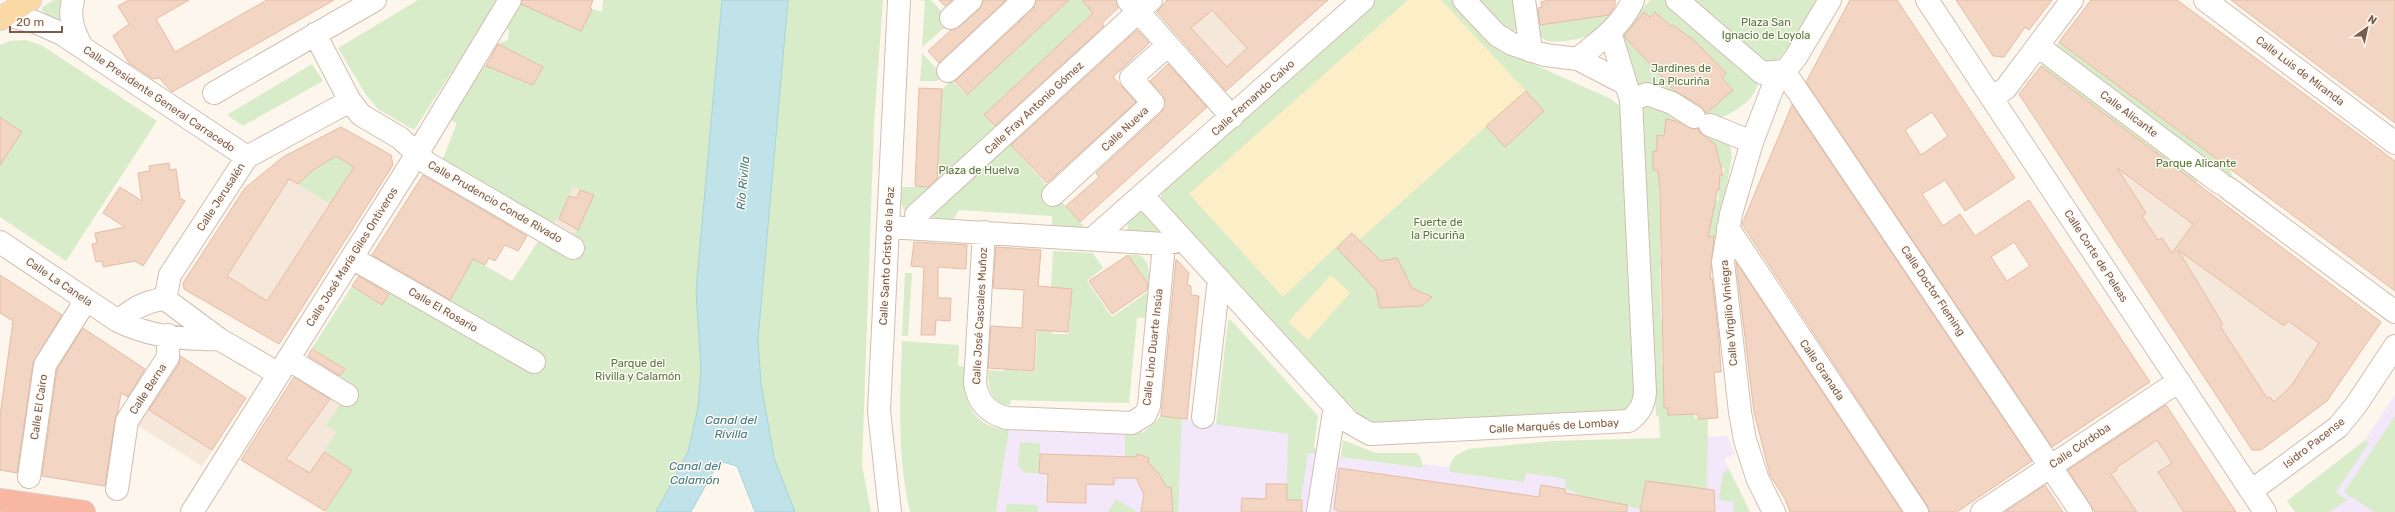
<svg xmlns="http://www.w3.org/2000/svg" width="2395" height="512" font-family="Rubik,sans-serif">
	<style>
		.residential { fill: #f5e8da }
		.education { fill: #f3e8fa }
		.green { fill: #d8ecc9 }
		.sand { fill: #fcefc7 }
		.water { fill: #bfe3e8; stroke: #a5d3da }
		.building { fill: #f3d5c3; stroke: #e6bba3; fill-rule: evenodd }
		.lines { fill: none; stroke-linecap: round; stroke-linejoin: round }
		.minor-casing { stroke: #d1beb0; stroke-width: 24 }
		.major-casing { stroke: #dad1cd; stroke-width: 24 }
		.highway-casing { stroke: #dad1cd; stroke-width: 24 }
		.minor { stroke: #fff; stroke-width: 22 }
		.major { stroke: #fbd9a5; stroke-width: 22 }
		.highway { stroke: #f7b7a3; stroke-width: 22 }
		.labels { text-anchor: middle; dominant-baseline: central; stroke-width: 3; stroke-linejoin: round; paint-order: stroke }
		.park-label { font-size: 11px; fill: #537a41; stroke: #fffaf3 }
		.street-label { font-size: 11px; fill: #7a5c4d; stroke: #fffaf3 }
		.water-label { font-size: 12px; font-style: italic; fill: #437c86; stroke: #fffaf3 }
	</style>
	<rect width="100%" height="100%" fill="#fdf6ec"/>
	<path class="residential" d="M1167,0H1328L1226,91L1156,10Z
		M2041,66L2381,322L2327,401L2261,450H2252L2019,94Z
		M340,127L391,155L393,165L279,344L185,290V281L245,188L283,157Z
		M573,187L594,195L573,239L552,226L563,211Z
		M180,356L246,398L202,466L137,425Z
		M295,377L340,404L326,425L337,432L352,470L325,511L241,460Z
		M2166,404L2236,512H2095L2067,470Z"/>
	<path class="education" d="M2395,395V512H2295L2287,501L2365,440Z
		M1182,418L1289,434L1311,448L1322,450V454L1423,468V464L1449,467L1450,472L1524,482L1526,473L1660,438L1727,436L1735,454L1724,459L1750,512H996L1009,430L1180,436Z"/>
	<path class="green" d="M54,0H66L62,25L42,11V7Z
		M418,0H499L414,130L378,109L366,95L338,48Z
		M603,0H722L696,291L701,369L698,407L688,452L656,512H325L352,470L324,452L336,432L326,425L340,404H345L339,379L345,369L312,348L352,286L382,305L390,292L524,369L449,301L473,259L512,281L539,240L573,238L594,195L573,187L565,208L552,226L442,161L457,123L450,120L484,65L533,85L543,67L498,44L508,40L509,31L504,25L520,3L581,30L592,9L602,12Z
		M788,0H883L874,124L862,465L871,512H795C788,494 779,476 774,457C764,419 761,379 758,339Z
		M918,0H931L951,22L922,47L925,1Z
		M1069,0H1095L1088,7L1093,13L984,115L1087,230L1052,227V216L959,210L952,222C920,220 900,227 900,187H937L942,89L952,80L966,95Z
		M1374,0H1452L1502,50L1611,99L1620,106L1636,393C1633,401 1630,408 1622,411L1374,424L1360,418L1161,199V190Z
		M1477,0H1514L1517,30L1510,33Z
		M1651,0H1668L1758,83C1755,100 1733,114 1717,119L1730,146L1732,156L1711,275L1708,247L1713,236L1707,237L1715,201H1718L1720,181L1703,176L1724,174V168L1720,167L1708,148L1704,132L1701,133L1686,122L1666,119L1665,136L1657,135V151H1653V170L1659,171L1660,214L1667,239L1660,240V258L1667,259V266H1660L1661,319H1666L1667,337H1662V365H1667L1664,408H1668V415L1694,414L1695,419H1708L1707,489L1646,481L1640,509L1583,497L1565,488L1566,479L1526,473L1524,482L1450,472L1449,466L1455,456L1468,449L1552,441L1660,438L1659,418L1656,414L1642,150L1617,39L1621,28Z
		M1690,0H1820L1809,20L1777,61L1765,64Z
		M1616,14C1610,20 1603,29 1596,33C1588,38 1556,44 1547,41C1540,38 1538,32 1536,26Z
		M25,40L41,45L157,121L66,261L0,217V45L10,41Z
		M2059,42L2230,169L2233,178L2228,184L2200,179L2196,183L2041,66Z
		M922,53L943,76L937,81H920Z
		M312,64L323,81L243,126L227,115Z
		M336,156L354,167L330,204L298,184L313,170Z
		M1142,211L1162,232V233L1128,231L1127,223Z
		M1053,251L1093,253L1103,268L1087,281L1112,317L1149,291L1147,317L1137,318L1129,403L1011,400L1010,405C990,404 988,386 988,370L1004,371L1005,360L1018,361V371L1035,372L1038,322L1052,323V334H1069L1072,289L1051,288Z
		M1128,255C1149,251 1150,270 1149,285Z
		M905,273H912L908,336H902Z
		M1230,319L1318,416L1314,448L1322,450L1321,454L1308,453L1299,512H1286L1288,434L1216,424L1228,320Z
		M902,341L959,345L958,366L965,367C962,400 971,427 1009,430L996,512H910C897,456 900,398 902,341Z
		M1161,416L1182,418L1178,512H1171L1172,503L1170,487L1166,488L1159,474L1147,462L1149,458L1137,454L1135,458L1125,456V434L1144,432Z
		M2395,416V512H2374L2344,492Z
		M1343,440L1376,453H1416L1421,458L1423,468L1341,457Z
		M2365,440L2369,443L2336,492L2347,500L2329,512H2295L2287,501Z
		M1020,442L1040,443L1039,473H1025L1018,465Z
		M1729,469L1750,512H1733L1734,502L1719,500L1723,472Z
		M1116,499L1137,512H1108Z
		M1007,504L1038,505V512H1005Z"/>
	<path class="sand" d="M1408,0H1441L1526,91L1359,240L1351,233L1283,297L1189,194Z
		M1331,275L1350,293L1308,340L1288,322Z"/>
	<path class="water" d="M722,0H788L758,339L761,383L774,458L795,512H755L737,466L719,461L691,512H656L688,452L698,407L701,369L696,291Z"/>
	<path class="building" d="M129,0H189L156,19L175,52L267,0H334L172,92L159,78L153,79L129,63L113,36L129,24L118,6Z
		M522,0H593L590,8L592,9L581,31L521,4Z
		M939,0H952L945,6Z
		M983,0H1006L939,63L928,51L951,30L959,27L979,9Z
		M1036,0H1069L967,95L955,81L1033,9Z
		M1082,0H1116L1118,8L1102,23L1104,26L995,126L984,115L1093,13Z
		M1167,0H1328L1226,91L1157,12ZM1212,10L1247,48L1227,67L1191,28Z
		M1549,0H1615V6L1609,15L1540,25L1538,8L1542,7L1541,2Z
		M1850,0H1897L2015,178L1965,211L1945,180L1922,194L1943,226L1960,214L1975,236L2029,200L2150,382L2052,447L1806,82ZM1932,112L1948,136L1921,155L1905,130ZM2014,242L2030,266L2007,281L1991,257Z
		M1956,0H2052L2029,30L2025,27L2004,57L1993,56Z
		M2091,0H2177L2395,161V291L2059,42Z
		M2231,0H2395V123L2325,71Z
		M1644,12L1650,17L1655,12L1671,26L1673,25L1696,42L1726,73L1722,78L1733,90L1707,113L1701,106L1675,91L1624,36Z
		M1137,30L1149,43L1113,77L1136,102L1047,183L1011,145Z
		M498,44L543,67L533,85L486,66Z
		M1168,64L1207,107L1080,222L1066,206L1099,177L1096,173L1162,112L1165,100L1150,81Z
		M2041,66L2381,322L2327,401L2261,450H2252L2019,94ZM2117,168L2193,224L2172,253L2162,238L2158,240L2142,216L2146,213ZM2178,250L2284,326L2288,321L2319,343L2291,386L2274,402L2270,397L2267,398L2220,326L2223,324Z
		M919,88L942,89L937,179L928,187L915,186Z
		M1526,91L1544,111L1505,147L1486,126Z
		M1792,105L2032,461L1957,512H1929L1927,505L1742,224Z
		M0,117L22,132L0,165Z
		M1666,119L1676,121L1693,129L1698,128L1700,133L1715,144L1723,175H1720L1719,190L1718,188L1708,237L1714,236L1710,279L1712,278L1719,340L1721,372H1714L1718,418L1698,419V414L1668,415V408H1664L1660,188L1658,171L1653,170V151H1657V135L1664,136Z
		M341,127L391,155L393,165L279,344L184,289L183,283L245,188L283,157ZM336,156L354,167L267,301L227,276L289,179L298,184L313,170Z
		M169,163L170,170L176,169L180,198L185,201L143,266L135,261L103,267L102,261L96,262L92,244L97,243L95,233L125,227L103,213L120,187L142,201L138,173L150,171L149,166Z
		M423,175L527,236L518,251L505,245L495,261L489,258L485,265L473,259L450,300L372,255Z
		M580,190L594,195L578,230L559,219L569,196L577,198Z
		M1352,233L1381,261L1397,258L1412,288L1432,297L1422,306L1380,308L1376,290L1337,248Z
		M914,242L967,245L966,269L938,267V298H951L950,321L936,320L935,335H921L924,267L911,266Z
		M996,247L1041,250L1038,286L1072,289L1068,332L1036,330L1034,371L988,368L991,326L1022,328L1024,290L993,288Z
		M1128,255L1148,284L1147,290L1112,314L1089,281Z
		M1176,259L1189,273L1187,285L1191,286V295L1199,296L1187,419L1161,416Z
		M1736,262L1902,512H1790L1785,499L1770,475L1754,412Z
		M0,275L62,315L33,363L17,473L0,470V416L13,321L0,313Z
		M359,276L389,294L382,305L352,286Z
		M83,328L145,369L128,397L121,393L118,411L115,419L105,486L42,476L57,369Z
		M312,349L345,369L340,376L308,356Z
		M180,356L246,398L212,450L149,410L179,364Z
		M294,377L330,399L286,459L310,473L324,452L352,470L325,511L241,460Z
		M2166,405L2236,512H2184L2158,472L2172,463L2157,440L2116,468L2117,470L2111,474L2137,512H2095L2068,470Z
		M1040,454L1136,457L1137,454L1149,458L1148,462L1159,474L1167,488L1171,487L1173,512H1141L1144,495L1136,478H1114V485L1086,484V503L1047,502L1048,474L1039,473Z
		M1339,468L1539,497L1541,485L1565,489V493L1627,505V512H1338V510L1334,509Z
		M1646,481L1714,490L1715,512H1640Z
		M1266,484H1287V500H1302V512H1241L1242,498L1266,499Z
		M2045,485L2063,512H2005Z"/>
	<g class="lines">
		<g class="minor-casing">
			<path id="minor" d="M73,0C68,18 74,32 82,47
				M1128,0L1232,117
				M1524,0L1531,51
				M1677,0L1762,73L1784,71
				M1927,0L2265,512
				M2205,0L2395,143
				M6,15L35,22L62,34L247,157
				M951,18L971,0
				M1610,32L1626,84
				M315,34L350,101L361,115L400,138L427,163L573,248
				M2038,46L2220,183
				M1578,59C1599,41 1622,26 1633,0
				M948,71L1024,0
				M1784,71L2081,512
				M214,93L375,0
				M1992,98L2006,88L2072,0
				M1631,100L1647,94L1672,103L1694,117
				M1710,125L1752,142
				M2228,188L2395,312
				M1053,195L1153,103L1131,78L1168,45
				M1143,196L1349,422L1370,434L1629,421C1639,413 1644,406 1645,392L1631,100L1626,84L1578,59L1545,55L1512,44L1497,35L1464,0
				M916,215L1151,0
				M888,227L1164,244L1178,241
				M1728,228L1917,512
				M984,232L975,383C978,403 988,413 1007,418L1132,423L1145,415L1149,406L1164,244
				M1092,239L1363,0
				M0,242L118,321C148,336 186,340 219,339
				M352,258L534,362
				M165,299L170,275L247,157L350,101
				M118,321C133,309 145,301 165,299L219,339L279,374
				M288,359L347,395
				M1203,417L1219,279
				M29,477L45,365L86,300
				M117,489L127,421L168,357V335
				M2251,491L2338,427L2356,405L2395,346
				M192,512L417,154L510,0
				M890,512L879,411L899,0
				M1318,512L1335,406
				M1774,512L1758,480L1745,440L1740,412L1723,262L1731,214L1752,142L1773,87L1796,57L1830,0
				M1982,512L2179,381"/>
		</g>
		<g class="major-casing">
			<path id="major" d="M0,19L30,0"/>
		</g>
		<g class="highway-casing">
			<path id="highway" d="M0,500L84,512"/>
		</g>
		<use href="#minor" class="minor"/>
		<use href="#major" class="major"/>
		<use href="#highway" class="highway"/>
	</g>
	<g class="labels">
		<g class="park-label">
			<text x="1766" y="22">Plaza San<tspan x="1766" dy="13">Ignacio de Loyola</tspan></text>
			<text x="1681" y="68">Jardines de<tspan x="1681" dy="13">La Picuriña</tspan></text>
			<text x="2196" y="163">Parque Alicante</text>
			<text x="979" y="170">Plaza de Huelva</text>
			<text x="1438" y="222">Fuerte de<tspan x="1438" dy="13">la Picuriña</tspan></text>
			<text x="638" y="363">Parque del<tspan x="638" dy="13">Rivilla y Calamón</tspan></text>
		</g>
		<g class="street-label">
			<text transform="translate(2300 71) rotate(37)">Calle Luis de Miranda</text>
			<text transform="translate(1253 98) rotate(-42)">Calle Fernando Calvo</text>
			<text transform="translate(159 99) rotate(34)">Calle Presidente General Carracedo</text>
			<text transform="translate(1034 108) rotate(-43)">Calle Fray Antonio Gómez</text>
			<text transform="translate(2129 114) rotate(37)">Calle Alicante</text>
			<text transform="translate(1125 129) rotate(-43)">Calle Nueva</text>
			<text transform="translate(221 197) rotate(-57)">Calle Jerusalén</text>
			<text transform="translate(495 202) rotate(30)">Calle Prudencio Conde Rivado</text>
			<text transform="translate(887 256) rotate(-87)">Calle Santo Cristo de la Paz</text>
			<text transform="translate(2096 256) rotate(57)">Calle Corte de Peleas</text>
			<text transform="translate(352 257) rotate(-58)">Calle José María Giles Ontiveros</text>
			<text transform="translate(59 282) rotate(34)">Calle La Canela</text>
			<text transform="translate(1933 291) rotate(56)">Calle Doctor Fleming</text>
			<text transform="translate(443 310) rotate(30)">Calle El Rosario</text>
			<text transform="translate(1729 313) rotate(-95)">Calle Virgilio Viniegra</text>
			<text transform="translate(980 316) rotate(-87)">Calle José Cascales Muñoz</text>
			<text transform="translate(1153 347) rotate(-84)">Calle Lino Duarte Insúa</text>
			<text transform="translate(1822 370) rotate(56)">Calle Granada</text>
			<text transform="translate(148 389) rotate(-57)">Calle Berna</text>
			<text transform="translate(39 407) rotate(-82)">Calle El Cairo</text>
			<text transform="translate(1554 426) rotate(-3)">Calle Marqués de Lombay</text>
			<text transform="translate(2314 443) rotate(-38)">Isidro Pacense</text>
			<text transform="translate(2080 446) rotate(-34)">Calle Córdoba</text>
		</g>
		<g class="water-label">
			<text transform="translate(743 183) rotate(-85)">Río Rivilla</text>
			<text x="731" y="420">Canal del<tspan x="731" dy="14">Rivilla</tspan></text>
			<text x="695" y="466">Canal del<tspan x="695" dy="14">Calamón</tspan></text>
		</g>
	</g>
	<g transform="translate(2367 28) rotate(33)" stroke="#fffaf3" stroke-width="3" paint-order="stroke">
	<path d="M0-3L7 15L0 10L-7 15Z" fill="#7a5c4d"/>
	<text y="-6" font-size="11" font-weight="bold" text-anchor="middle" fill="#7a5c4d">N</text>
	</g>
	<path d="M10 26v6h52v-6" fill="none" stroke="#7a5c4d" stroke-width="2"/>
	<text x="16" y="26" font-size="12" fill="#7a5c4d" stroke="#fffaf3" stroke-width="3" paint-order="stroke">20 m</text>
</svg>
